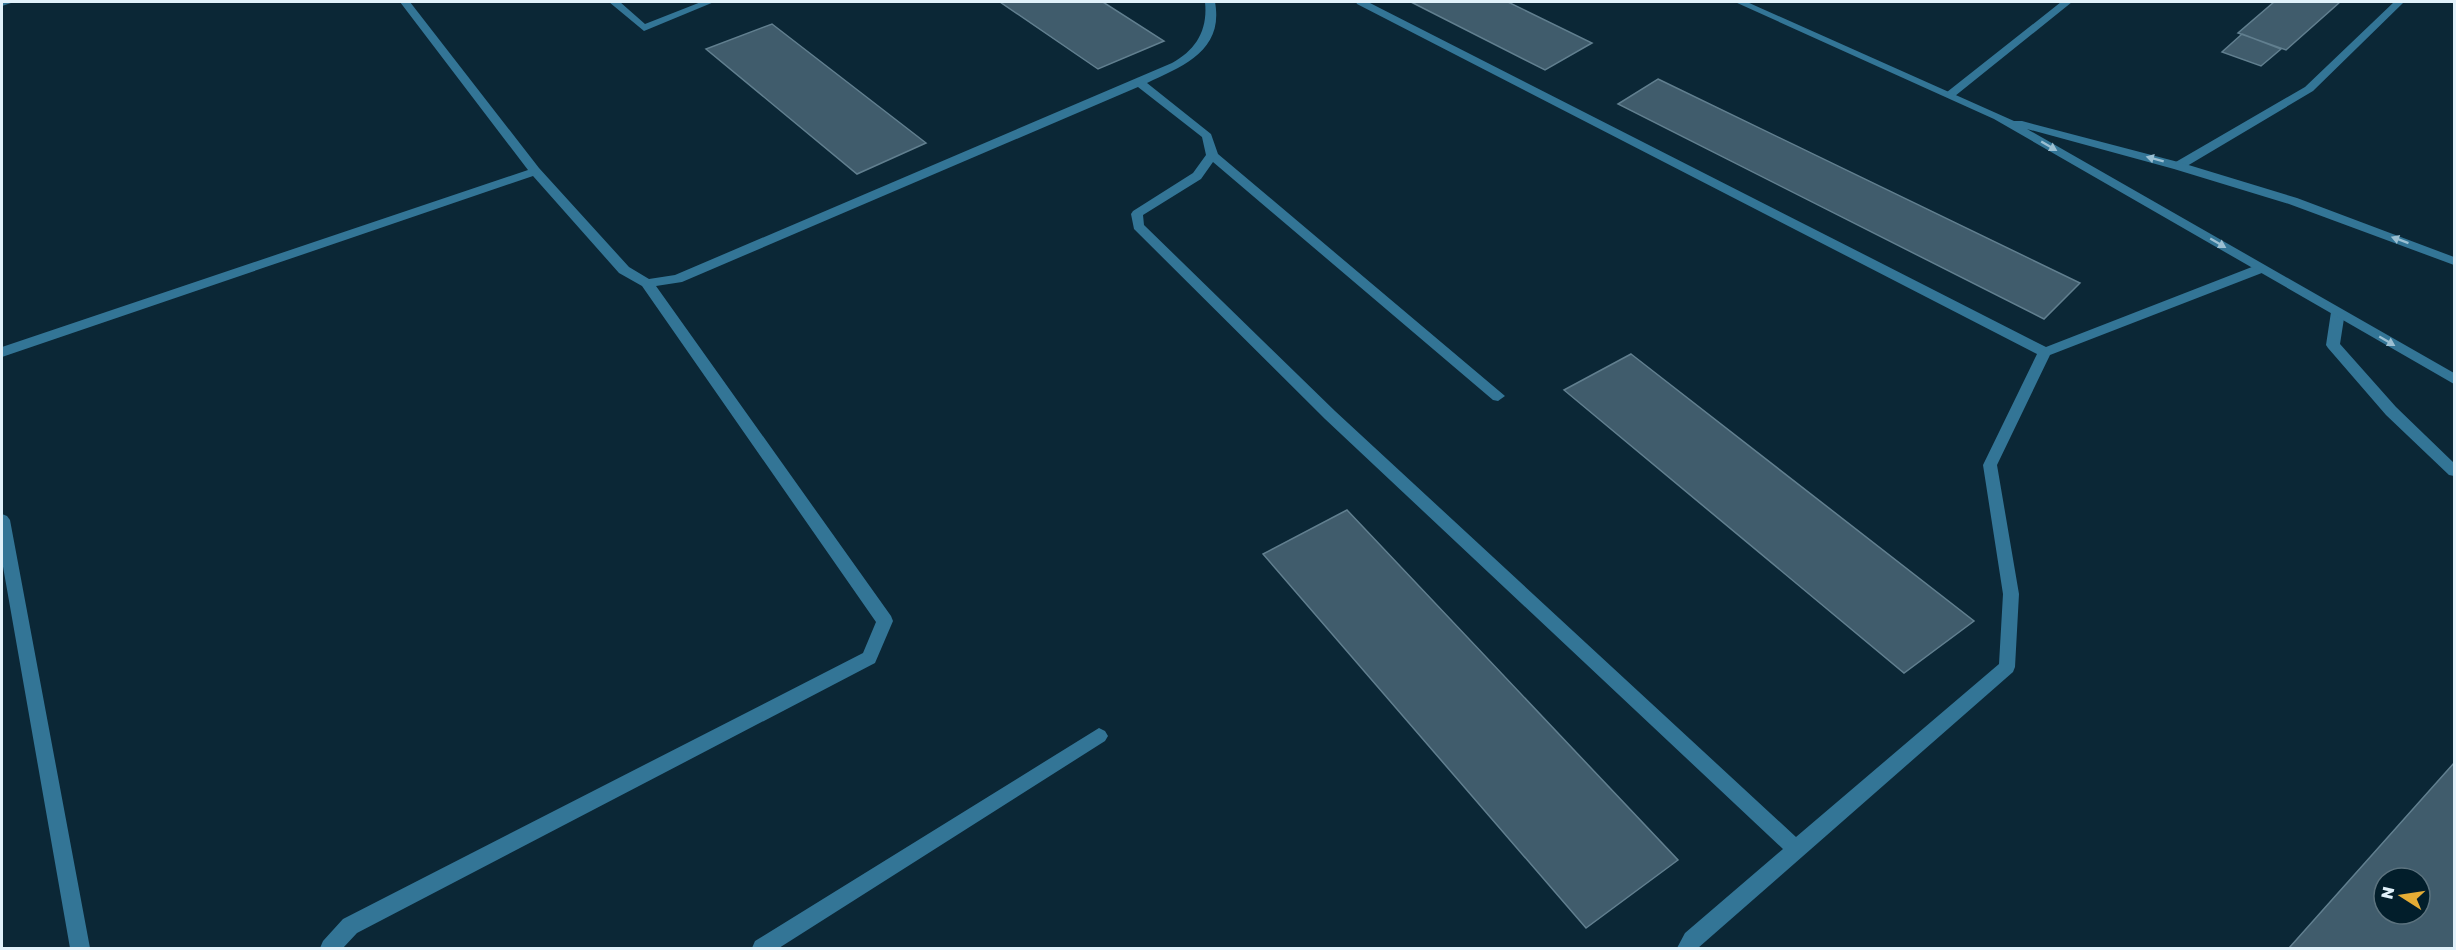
<svg xmlns="http://www.w3.org/2000/svg" width="2456" height="950" font-family="'Golos Text',sans-serif">
	<style>
		.building { fill: #405c6c; stroke: #617f8f; stroke-width: 1.5; fill-rule: evenodd }
		.lines { fill: none; stroke-linecap: round; stroke-linejoin: round }
		.service { fill: #337596; fill-rule: evenodd }
		.tertiary { fill: #337596; fill-rule: evenodd }
		.oneway { fill: #9bbfd2 }
	</style>
	<rect width="100%" height="100%" fill="#0b2736"/>
	<path class="building" d="M1000,2H1103L1164,41L1098,69Z
		M1411,2H1508L1592,43L1545,70Z
		M2274,2H2340L2286,50L2238,33Z
		M772,24L926,143L857,174L706,49Z
		M2242,34L2281,49L2261,66L2222,52Z
		M1658,79L2080,283L2044,319L1618,104Z
		M1631,354L1974,621L1904,673L1564,390Z
		M1347,510L1678,860L1586,928L1263,554Z
		M2454,763V948H2289ZM2384,878H2420V914H2384Z"/>
	<g class="lines">
		<path class="service" d="M2,2H14L2,6Z
			M400,2H410L539,168L629,267L649,279L675,275L1172,63C1196,50 1208,30 1205,2H1215C1224,51 1183,66 1147,83L1211,134L1218,154L1505,396L1498,401L1493,400L1213,162L1201,179L1143,215L1144,225L1335,411L1796,837L1999,664L2003,594L1983,465L2037,354L1357,4L1356,2H1368L2046,347L2257,265L2262,264L2268,268L2267,271L2050,355L1997,465L2019,594L2015,667L2013,672L1698,948H1677L1685,933L1783,849L1325,419L1134,229L1131,214L1133,211L1193,173L1206,155L1202,137L1138,87L682,282L656,286L891,616L893,621L875,663L357,933L343,948H320L323,941L343,919L863,653L876,622L642,286L619,273L533,176L2,357V347L528,170Z
			M609,2H620L645,24L701,2H714L644,31Z
			M2061,2H2072L1955,96H1947V92Z
			M2394,2L2403,3L2313,91L2182,169H2174V163L2305,87Z
			M2338,308L2345,312L2340,344L2396,407L2454,463V476L2449,475L2386,415L2328,348L2326,345L2331,312Z
			M2,514L7,516L10,520L90,948H70L2,561Z
			M1099,728L1105,731L1108,736L1105,741L779,948H752L755,941Z"/>
		<path class="tertiary" d="M1735,2H1747L2014,121H2022L2182,163L2297,198L2454,257V265L2289,204L2174,169L2027,129L2454,373V384L1994,119Z"/>
	</g>
	<defs><path id="oneway-solid" d="M-6-.8H1V-3.2L6.5 0L1 3.2V.8H-6Z" transform="scale(1.5)"/></defs>
	<g class="oneway">
		<use href="#oneway-solid" transform="translate(2049 146) rotate(30)"/>
		<use href="#oneway-solid" transform="translate(2155 159) rotate(-165)"/>
		<use href="#oneway-solid" transform="translate(2400 240) rotate(-160)"/>
		<use href="#oneway-solid" transform="translate(2218 243) rotate(30)"/>
		<use href="#oneway-solid" transform="translate(2387 341) rotate(30)"/>
	</g>
	<rect width="2456" height="950" fill="none" stroke="#e1f1fa" stroke-width="6"/>
	<g transform="translate(2402 896) rotate(282)"><circle r="28" fill="#021e2b" stroke="#5b727e" stroke-width="1.5"/>
	<path d="M0-4.5L10 22L0 15L-10 22Z" fill="#e5ad35"/>
	<text y="-9" font-size="16" font-weight="bold" text-anchor="middle" fill="#e1f1fa">N</text>
	</g>
</svg>
